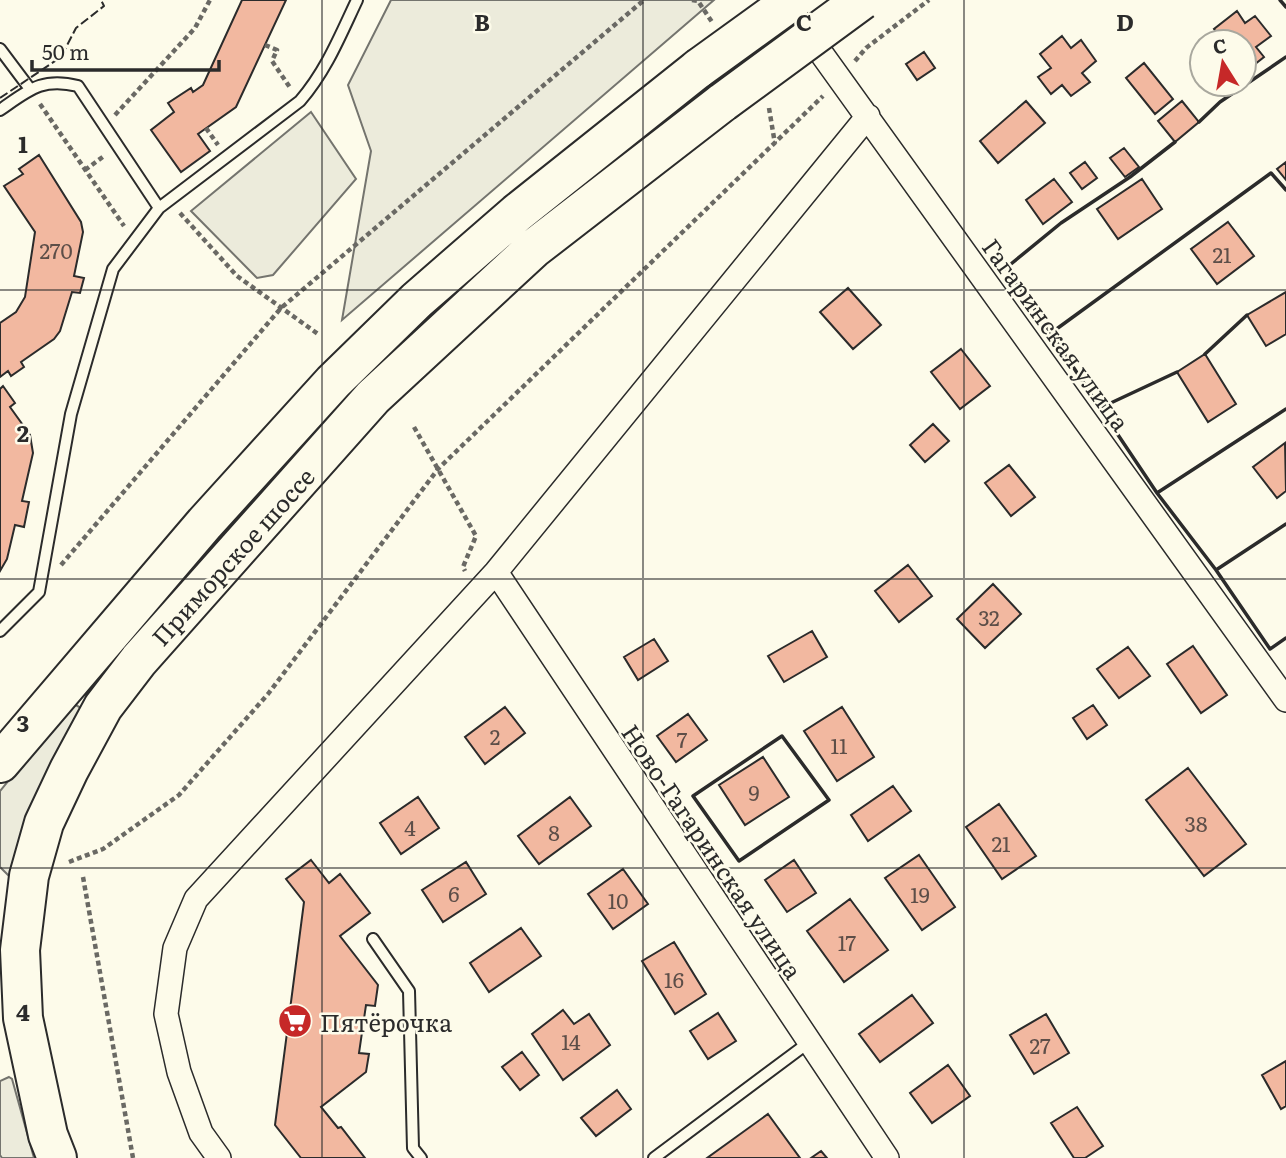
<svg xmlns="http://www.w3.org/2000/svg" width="1286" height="1158" font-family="Literata,serif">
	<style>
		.green { fill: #ecebdb; stroke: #74746e; stroke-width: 2 }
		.building { fill: #f2b8a0; stroke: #2b2b2b; stroke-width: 2 }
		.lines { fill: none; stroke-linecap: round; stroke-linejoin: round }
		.lane-casing { stroke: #2b2b2b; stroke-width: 14 }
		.street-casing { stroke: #2b2b2b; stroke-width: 26 }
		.highway-casing { stroke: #2b2b2b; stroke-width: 42 }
		.path { stroke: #6a6964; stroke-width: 4.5; stroke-dasharray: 5 3.5; stroke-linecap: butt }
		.lane { stroke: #fdfbea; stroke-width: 10 }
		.street { stroke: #fdfbea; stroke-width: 23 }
		.highway { stroke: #fdfbea; stroke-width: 38 }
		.highway-bridge-casing { stroke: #2b2b2b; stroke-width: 42; stroke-linecap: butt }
		.highway-bridge { stroke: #fdfbea; stroke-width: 38 }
		.fence { stroke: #2b2b2b; stroke-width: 2; stroke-dasharray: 9 3.5; stroke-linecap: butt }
		.wall { stroke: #2b2b2b; stroke-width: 3.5 }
		.grid { fill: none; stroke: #2b2b2b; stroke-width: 2; stroke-opacity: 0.55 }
		.labels { text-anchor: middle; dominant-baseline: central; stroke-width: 5; stroke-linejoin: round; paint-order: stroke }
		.number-label { font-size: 21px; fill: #5d4e48 }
		.street-label { font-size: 24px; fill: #2b2b2b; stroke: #fdfbea }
		.poi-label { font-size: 24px; fill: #2b2b2b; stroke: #fdfbea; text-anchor: start }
		.grid-label { font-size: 23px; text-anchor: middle; font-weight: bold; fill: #2b2b2b; stroke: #fdfbea; stroke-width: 5; stroke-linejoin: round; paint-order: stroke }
	</style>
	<rect width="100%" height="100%" fill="#fdfbea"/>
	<path class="green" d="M391,0H714L342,320L371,151L348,85Z
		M311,112L356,179L273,275L257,278L191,211Z
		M72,703L83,709L12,879L0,867V791Z
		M9,1077L12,1079L34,1158H2L0,1155V1081Z"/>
	<path class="building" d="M242,0H286L236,107L198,134L210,151L181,172L151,130L174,112L168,103L191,88L193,92L203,85Z
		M1237,11L1245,23L1255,16L1271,36L1256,47L1264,57L1245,72L1244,42H1224L1214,29Z
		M1062,36L1071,48L1081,40L1096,61L1082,73L1090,82L1071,96L1062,85L1051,94L1038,77L1051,68L1040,54Z
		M924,52L935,68L917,80L906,64Z
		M1144,63L1173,99L1155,114L1126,78Z
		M1026,101L1045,123L998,163L980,141Z
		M1182,101L1199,122L1175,142L1158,121Z
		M1124,148L1139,167L1125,177L1110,158Z
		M39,155L81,222L83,232L74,276L84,278L80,293L72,292L60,331L54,339L21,362L24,367L11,376L8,371L0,377V323L16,312L25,297L35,232L4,186L23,174L19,169Z
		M1085,162L1097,178L1082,189L1070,173Z
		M1286,162V180L1277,169Z
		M1054,179L1072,202L1043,224L1026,200Z
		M1142,179L1162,209L1118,239L1097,209Z
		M1228,222L1254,256L1217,284L1191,249Z
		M848,288L881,325L853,349L820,312Z
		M1286,292V334L1266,346L1247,315Z
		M961,349L990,386L960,409L931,372Z
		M1205,354L1236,404L1208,422L1177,372Z
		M3,386L15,403L10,407L30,435L33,453L22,501L29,502L24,527L15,525L7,559L0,571V389Z
		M933,424L949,441L925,462L910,445Z
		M1285,443L1286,491L1277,498L1253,467Z
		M1009,465L1035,497L1011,516L985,483Z
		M908,565L932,596L899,622L875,591Z
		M993,584L1021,614L985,648L957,619Z
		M812,631L827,657L784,682L768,656Z
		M654,639L668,661L638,680L624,657Z
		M1193,646L1227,695L1201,713L1167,664Z
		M1128,647L1150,676L1119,698L1097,669Z
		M1093,705L1107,725L1087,739L1073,718Z
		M505,707L525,733L485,764L465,737Z
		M842,707L874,757L837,781L804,731Z
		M688,714L707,740L676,762L657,736Z
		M763,757L789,797L745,825L719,785Z
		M1188,768L1246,844L1204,876L1146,800Z
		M893,786L911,811L868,841L851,815Z
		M418,797L439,828L401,854L380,823Z
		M570,797L591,826L539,864L518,836Z
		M999,804L1036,856L1002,879L966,827Z
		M919,855L955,907L922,930L885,878Z
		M311,860L329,883L340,874L370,913L340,936L378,985L375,1006L366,1005L359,1053L369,1054L366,1072L321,1107L338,1128L341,1127L365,1158H301L275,1125L304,902L286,879Z
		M794,860L816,893L787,912L765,880Z
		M466,862L486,894L443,922L422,890Z
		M623,869L648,904L613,929L588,894Z
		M850,899L888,950L844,982L807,931Z
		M521,928L541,956L489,992L470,963Z
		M674,942L706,994L675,1014L642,961Z
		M912,995L933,1023L880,1062L859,1034Z
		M563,1010L574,1024L589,1014L610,1045L563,1080L532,1034Z
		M718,1013L736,1041L708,1059L690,1031Z
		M1046,1014L1069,1053L1034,1074L1010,1035Z
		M522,1052L539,1075L520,1090L502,1067Z
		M1286,1061V1106L1281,1109L1262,1075Z
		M948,1065L970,1096L932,1123L910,1093Z
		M617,1090L631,1109L596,1136L581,1118Z
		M1077,1107L1103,1146L1085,1158H1074L1051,1123Z
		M768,1114L800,1158H707Z
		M821,1151L827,1158H811Z"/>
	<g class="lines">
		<g class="lane-casing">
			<path id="lane" d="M0,49L30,89
				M0,110C29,90 42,77 78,86L159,208
				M0,631L39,592L71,414L113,269L159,208L300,101C326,71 340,36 357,0
				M373,939L409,991L413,1148L421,1158
				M654,1158L808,1043"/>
		</g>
		<g class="street-casing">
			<path id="street" d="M783,0L1286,700
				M496,572L887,1158
				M219,1158L201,1133L179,1072L166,1014L175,948L196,899L496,572L868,116"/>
		</g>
		<g class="highway-casing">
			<path id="highway" d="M0,763L205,523L333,382L417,300L517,213L699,68
				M57,1158L48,1135L23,1018L20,950L29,876L44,823L69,770L103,707L139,660L373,397L533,249L723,102"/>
		</g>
		<path class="path" d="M692,0L698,1L712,22
			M265,45L277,50L272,61L291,89
			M855,61L866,48L929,0
			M40,104L124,226
			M769,108L775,144
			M115,115L195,28L210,0
			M206,128L218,145
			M85,170L104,156
			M180,213L237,276L318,334
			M414,427L476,536L463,567L465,571
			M61,565L281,308L644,0
			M69,862L103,849L179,795L268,694L438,469L823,96
			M83,877L133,1158"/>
		<use href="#lane" class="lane"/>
		<use href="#street" class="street"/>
		<use href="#highway" class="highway"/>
		<g class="highway-bridge-casing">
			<path id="highway-bridge" d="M699,68L793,0
				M723,102L862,0"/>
		</g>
		<use href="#highway-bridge" class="highway-bridge"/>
		<path class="fence" d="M0,98L61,57L76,28L104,6L101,0"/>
		<path class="wall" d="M1280,0L1286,7
			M1199,122L1220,102L1286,57
			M1175,142L1130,177L1061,223L1006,268L1051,333L1271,173L1286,190
			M1051,333L1100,408L1177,372
			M1205,354L1247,315
			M1100,408L1157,493L1286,409
			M1157,493L1216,570L1286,524
			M1216,570L1270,649L1286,638
			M782,736L829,800L739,861L693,796Z"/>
	</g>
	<path class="grid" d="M322,0V1158M643,0V1158M964,0V1158M0,290H1286M0,579H1286M0,868H1286"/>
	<defs>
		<g id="supermarket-disc" transform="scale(1.75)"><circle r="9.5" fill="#c62828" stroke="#fdfbea"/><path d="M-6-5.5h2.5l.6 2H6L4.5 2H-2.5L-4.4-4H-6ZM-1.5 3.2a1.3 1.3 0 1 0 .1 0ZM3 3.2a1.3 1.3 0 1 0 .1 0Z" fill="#fff"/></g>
	</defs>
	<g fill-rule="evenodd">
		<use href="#supermarket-disc" x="295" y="1021"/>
	</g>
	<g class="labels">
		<g class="number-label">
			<text x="56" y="249">270</text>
			<text x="1222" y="253">21</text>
			<text x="989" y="616">32</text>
			<text x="495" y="735">2</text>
			<text x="682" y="738">7</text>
			<text x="839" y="744">11</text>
			<text x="754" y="791">9</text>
			<text x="1196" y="822">38</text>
			<text x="410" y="826">4</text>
			<text x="554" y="831">8</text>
			<text x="1001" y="842">21</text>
			<text x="454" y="892">6</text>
			<text x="920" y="893">19</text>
			<text x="618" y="899">10</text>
			<text x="847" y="941">17</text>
			<text x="674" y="978">16</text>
			<text x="571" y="1040">14</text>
			<text x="1040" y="1044">27</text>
		</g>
		<g class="street-label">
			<text transform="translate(1057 334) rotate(54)">Гагаринская улица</text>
			<text transform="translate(232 556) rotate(-48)">Приморское шоссе</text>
			<text transform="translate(713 851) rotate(56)">Ново-Гагаринская улица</text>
		</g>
		<g class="poi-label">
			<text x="320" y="1021">Пятёрочка</text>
		</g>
	</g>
	<g class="grid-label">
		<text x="482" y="31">B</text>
		<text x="804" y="31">C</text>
		<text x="1125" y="31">D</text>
		<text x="23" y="153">1</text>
		<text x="23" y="442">2</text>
		<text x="23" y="732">3</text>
		<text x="23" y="1021">4</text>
	</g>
	<g transform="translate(1223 63) rotate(349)"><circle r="33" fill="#fdfbea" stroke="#a9a89e" stroke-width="2"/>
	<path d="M0-5L12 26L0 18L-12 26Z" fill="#c62828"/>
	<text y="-10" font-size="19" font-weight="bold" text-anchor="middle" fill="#2b2b2b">С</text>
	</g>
	<path d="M32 60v10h187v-10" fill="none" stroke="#2b2b2b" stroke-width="3.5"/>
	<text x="42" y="60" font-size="21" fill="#2b2b2b" stroke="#fdfbea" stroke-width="5" paint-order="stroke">50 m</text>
</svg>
